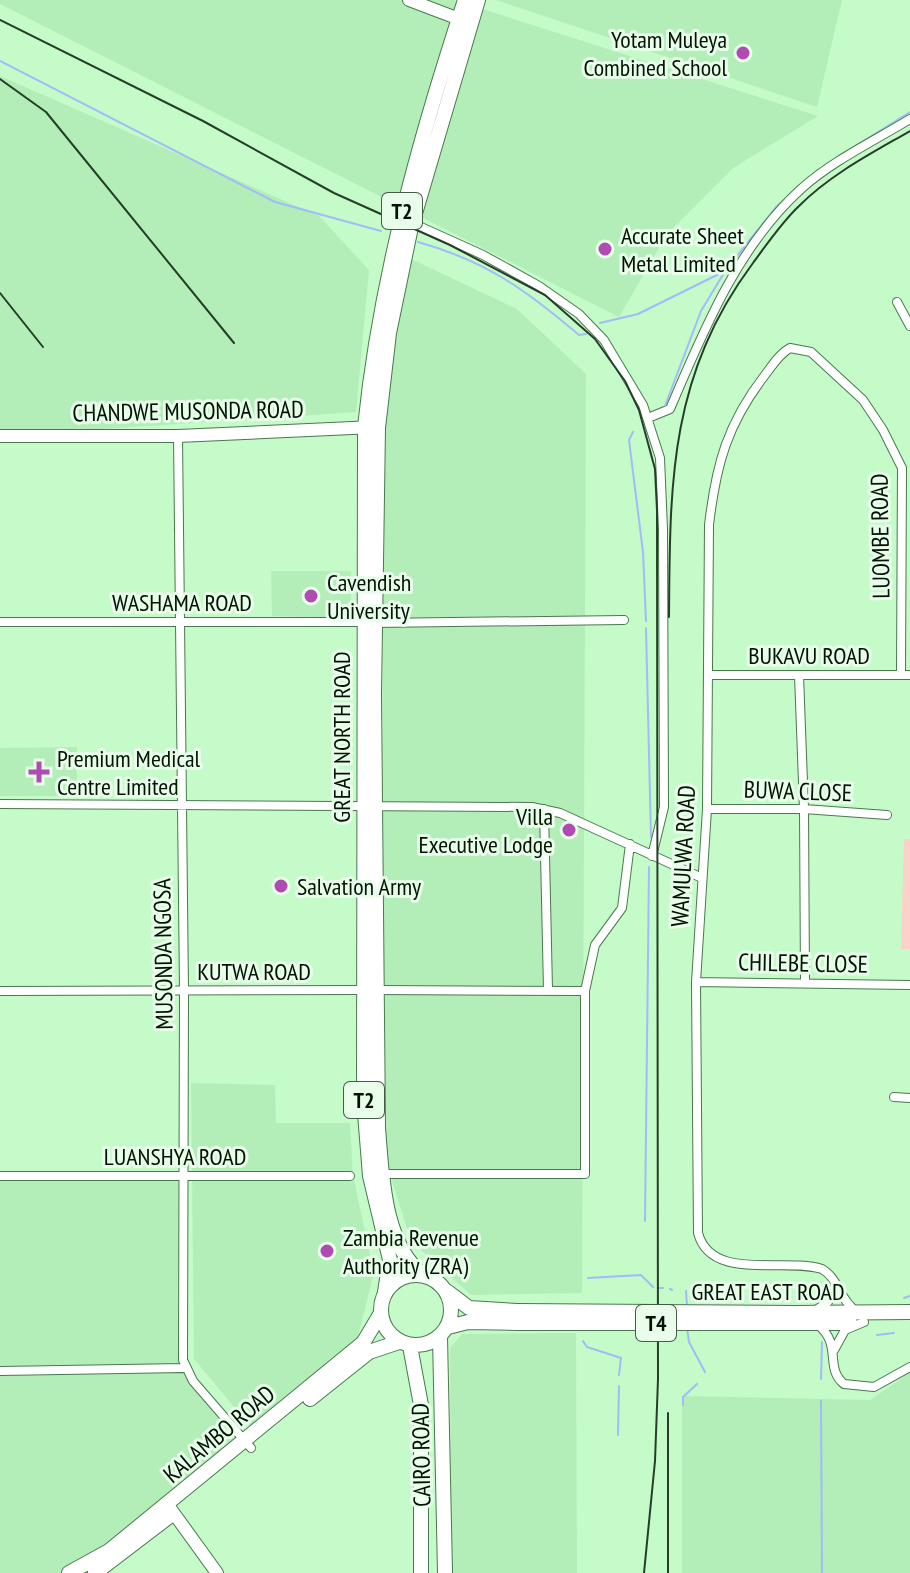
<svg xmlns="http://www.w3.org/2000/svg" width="910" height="1573" font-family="'PT Sans Narrow',sans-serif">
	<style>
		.built { fill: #b3eeb8 }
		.green { fill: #fdd0ca }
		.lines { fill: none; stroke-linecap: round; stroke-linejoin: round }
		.stream { stroke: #a2bbf9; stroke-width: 2 }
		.street-casing { stroke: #48794e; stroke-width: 10 }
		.secondary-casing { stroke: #48794e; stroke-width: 14 }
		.primary-casing { stroke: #48794e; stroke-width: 16 }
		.street { stroke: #fff; stroke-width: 8 }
		.secondary { stroke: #fff; stroke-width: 12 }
		.primary { stroke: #fff; stroke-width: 14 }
		.rail { stroke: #263e29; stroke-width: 2 }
		.primary-bridge-casing { stroke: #48794e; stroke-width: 16; stroke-linecap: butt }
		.primary-bridge { stroke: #fff; stroke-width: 14 }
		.poi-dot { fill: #b04bb1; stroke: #e9feea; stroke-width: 3 }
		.labels { text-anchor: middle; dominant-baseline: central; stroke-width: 6; stroke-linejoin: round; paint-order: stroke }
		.shield { fill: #e9feea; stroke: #475a49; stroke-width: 2 }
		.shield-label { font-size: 22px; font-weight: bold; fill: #021304 }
		.poi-label { font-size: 24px; fill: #021304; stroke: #e9feea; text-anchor: start }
		.street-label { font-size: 24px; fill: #021304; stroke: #e9feea }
	</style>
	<rect width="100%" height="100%" fill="#c5fac9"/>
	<path class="built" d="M0,0H454L818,116L733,168L667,234L619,317L0,4Z
		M496,0H842L817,107Z
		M0,76L319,216L369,270L356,412L0,436Z
		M407,257L517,309L586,374L582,1293L471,1295L411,1241L387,1165L381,1076L384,420Z
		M271,571H351V618L272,616Z
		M77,747V796H0V748Z
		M191,1083L275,1085L276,1123H350L353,1176L374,1273L357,1340L250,1426L194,1359Z
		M179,1175L181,1368L252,1444L114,1556L74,1573H0V1176Z
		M576,1333L577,1573H451L450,1348L462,1334Z
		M910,1373V1573H682V1396L870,1400Z"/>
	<path class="green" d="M904,839H910V949H901Z"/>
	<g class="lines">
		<path class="stream" d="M0,61L275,202L381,231
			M854,147L910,112
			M418,242C486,261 526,290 579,335L586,334
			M600,323L638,314L725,271L776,207L818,170
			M665,406L701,311L724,273
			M633,432L629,440L643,552L646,621
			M646,628L651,837
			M645,1221L649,867
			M588,1278L641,1275L653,1287
			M659,1288H663
			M670,1289L672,1290
			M686,1291L687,1306
			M904,1298L910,1296
			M687,1328L689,1342L705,1372
			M877,1335L894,1333
			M583,1341L587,1347L621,1358L619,1375
			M821,1379L822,1342
			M821,1401L822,1573
			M683,1405V1397L697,1384
			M618,1435L619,1386"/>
		<g class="street-casing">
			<path id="street" d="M412,223L483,255L539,286L579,314L604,340L643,405L660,458L663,529L664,807L652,856
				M897,302L910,326
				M648,418L670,409C703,332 737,247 801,189C832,161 874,141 910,119
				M178,436L184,991L183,1360L193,1381L251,1448
				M0,622H363
				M374,623L624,620
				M708,675H910
				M799,675L804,809L805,982
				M0,804L532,807L560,813L702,878
				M544,809L548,990
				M707,809H804L887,815
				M696,982L910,985
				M376,990L585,991V1174H382
				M0,991L363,990
				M585,991L595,945L622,908L630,844
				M894,1097L910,1098
				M0,1176H350
				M816,1310L828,1302L836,1284
				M856,1311C839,1299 839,1279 822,1269C784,1257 711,1282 698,1233L696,982L707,809L709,525C716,465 727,424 765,375C772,366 779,354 790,348L811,352L863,400L883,430L902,468L901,674
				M817,1324C843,1344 824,1368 844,1384L874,1387L910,1367
				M834,1350L845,1330L864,1322
				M0,1371L184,1368"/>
		</g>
		<g class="secondary-casing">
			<path id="secondary" d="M409,0L467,22
				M0,436H178L374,427
				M170,1508L217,1573"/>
		</g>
		<g class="primary-casing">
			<path id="primary" d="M381 1310a35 35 0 1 1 70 0a35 35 0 1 1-70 0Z
				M423,1275C383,1244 382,1175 378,1128L374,695L378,428L389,333L411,227L478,0
				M385,1292L390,1260L370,1176L364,1101L365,427C380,280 419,140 465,0
				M448,1292L469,1308L517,1311
				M794,1313L910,1312
				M795,1323H850
				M448,1327L468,1322L517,1323
				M440,1337L445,1573
				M410,1346L421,1405V1573
				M310,1399L369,1352L399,1342
				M69,1573L109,1551L363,1343L381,1313
				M95,1573L171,1515"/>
		</g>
		<use href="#street" class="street"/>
		<use href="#secondary" class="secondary"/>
		<use href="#primary" class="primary"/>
		<path class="rail" d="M0,20L203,121L334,193L450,245L545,295L595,339L625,381L639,410L655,469L657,510L658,1379L655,1461L644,1573
			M0,79L46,112L234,343
			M0,293L43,347
			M669,617C670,482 669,376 753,263C767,244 782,222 799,206C831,174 872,153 910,131
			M668,1413V1573"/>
		<g class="primary-bridge-casing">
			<path id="primary-bridge" d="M517,1311L794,1313
				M517,1323H795"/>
		</g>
		<use href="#primary-bridge" class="primary-bridge"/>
	</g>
	<g class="poi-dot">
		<circle cx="743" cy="53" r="8"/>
		<circle cx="605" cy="249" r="8"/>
		<circle cx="311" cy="596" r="8"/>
		<path d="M35 760h8v8h8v8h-8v8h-8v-8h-8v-8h8z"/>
		<circle cx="569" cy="830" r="8"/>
		<circle cx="281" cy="886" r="8"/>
		<circle cx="327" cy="1251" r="8"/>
	</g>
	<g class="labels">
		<g class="shield">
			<rect x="382" y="193" width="40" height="36" rx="6"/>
			<rect x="344" y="1082" width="40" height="36" rx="6"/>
			<rect x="636" y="1305" width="40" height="36" rx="6"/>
		</g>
		<g class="shield-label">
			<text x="402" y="211">T2</text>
			<text x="364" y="1100">T2</text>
			<text x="656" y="1323">T4</text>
		</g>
		<g class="poi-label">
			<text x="727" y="39" text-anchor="end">Yotam Muleya<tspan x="727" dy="28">Combined School</tspan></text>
			<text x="621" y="235">Accurate Sheet<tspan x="621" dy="28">Metal Limited</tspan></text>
			<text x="327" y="582">Cavendish<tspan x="327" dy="28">University</tspan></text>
			<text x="57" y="758">Premium Medical<tspan x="57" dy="28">Centre Limited</tspan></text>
			<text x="553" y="816" text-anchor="end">Villa<tspan x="553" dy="28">Executive Lodge</tspan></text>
			<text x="297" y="886">Salvation Army</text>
			<text x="343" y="1237">Zambia Revenue<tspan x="343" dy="28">Authority (ZRA)</tspan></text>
		</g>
		<g class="street-label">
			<text transform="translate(188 411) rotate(-1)">CHANDWE MUSONDA ROAD</text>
			<text transform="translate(880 536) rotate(-91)">LUOMBE ROAD</text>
			<text x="182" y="602">WASHAMA ROAD</text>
			<text x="809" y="655">BUKAVU ROAD</text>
			<text transform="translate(341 737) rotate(-90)">GREAT NORTH ROAD</text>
			<text transform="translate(798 791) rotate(2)">BUWA CLOSE</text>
			<text transform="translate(683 856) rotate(-87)">WAMULWA ROAD</text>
			<text transform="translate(163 954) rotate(-91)">MUSONDA NGOSA</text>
			<text transform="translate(803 963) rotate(1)">CHILEBE CLOSE</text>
			<text x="254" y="971">KUTWA ROAD</text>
			<text x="175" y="1156">LUANSHYA ROAD</text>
			<text x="768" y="1291">GREAT EAST ROAD</text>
			<text transform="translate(219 1434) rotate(-40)">KALAMBO ROAD</text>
			<text transform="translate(421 1455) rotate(-91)">CAIRO ROAD</text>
		</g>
	</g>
</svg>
